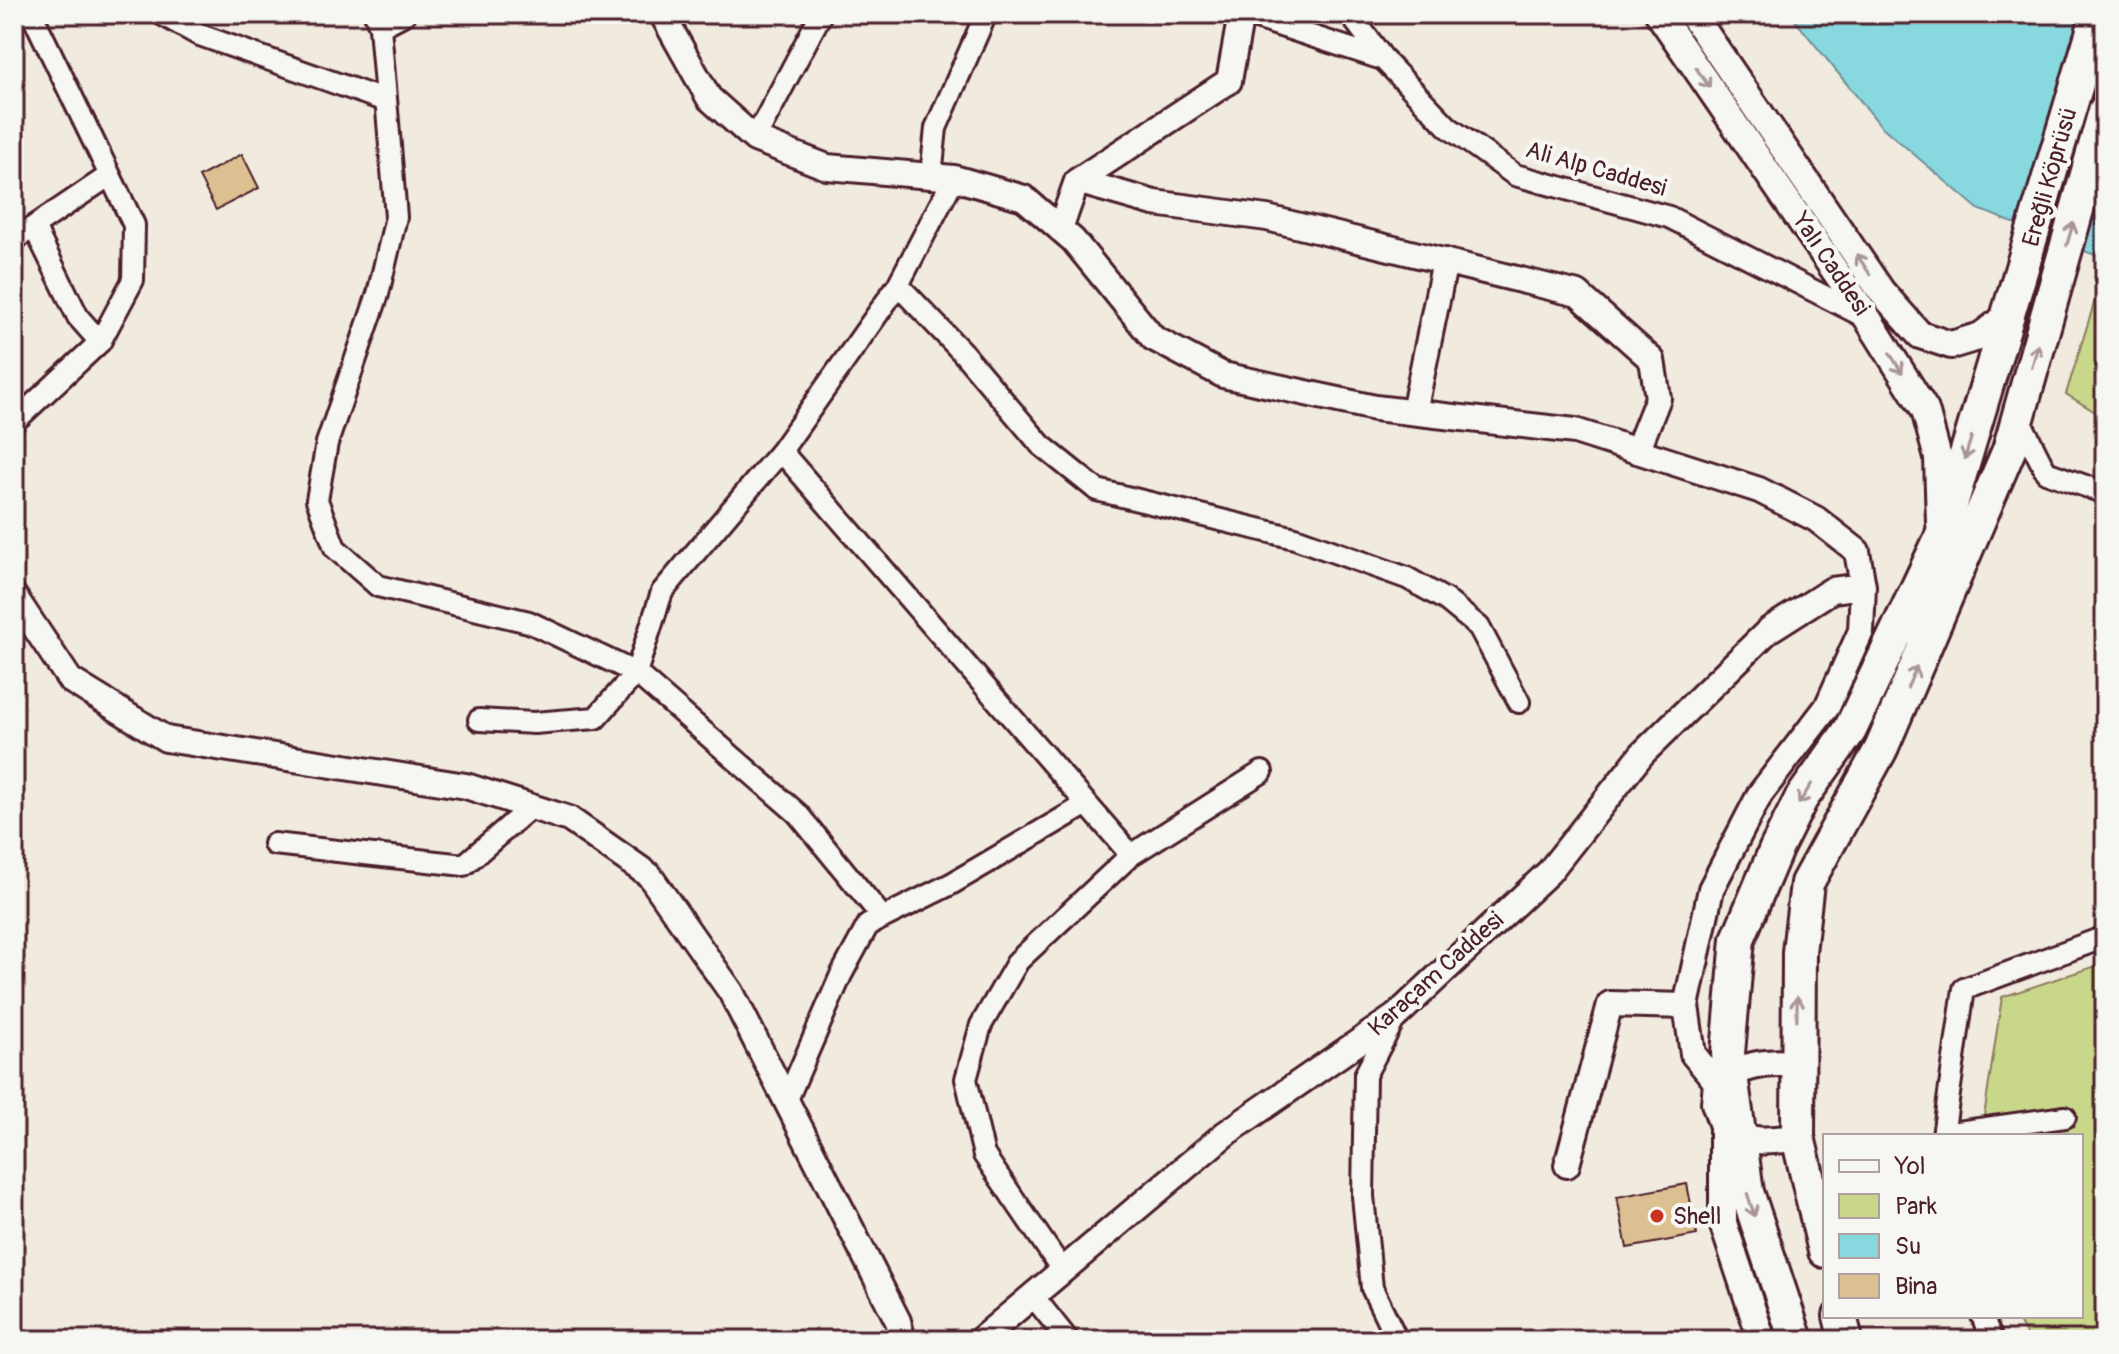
<svg xmlns="http://www.w3.org/2000/svg" width="2119" height="1354" font-family="Pangolin,sans-serif">
	<style>
		.green { fill: #c9d78b; stroke: #8a7b5b; stroke-width: 2 }
		.water { fill: #88d9df; stroke: #6f8f97; stroke-width: 2 }
		.building { fill: #ddc091; stroke: #4a1f2b; stroke-width: 2 }
		.lines { fill: none; stroke-linecap: round; stroke-linejoin: round }
		.minor-casing { stroke: #4a1f2b; stroke-width: 26 }
		.tertiary-casing { stroke: #4a1f2b; stroke-width: 30 }
		.secondary-casing { stroke: #4a1f2b; stroke-width: 32 }
		.trunk-casing { stroke: #4a1f2b; stroke-width: 38 }
		.minor { stroke: #f6f6f2; stroke-width: 20 }
		.tertiary { stroke: #f6f6f2; stroke-width: 24 }
		.secondary { stroke: #f6f6f2; stroke-width: 26 }
		.trunk { stroke: #f6f6f2; stroke-width: 32 }
		.oneway { stroke: #a99598 }
		.poi-dot { fill: #c8321e; stroke: #f6f6f2; stroke-width: 3 }
		.labels { text-anchor: middle; dominant-baseline: central; stroke-width: 8; stroke-linejoin: round; paint-order: stroke }
		.street-label { font-size: 24px; fill: #4a1f2b; stroke: #f6f6f2 }
		.poi-label { font-size: 24px; fill: #4a1f2b; stroke: #f6f6f2; text-anchor: start }
	</style>
	<rect width="100%" height="100%" fill="#f1ebdf"/>
	<filter id="ink" filterUnits="userSpaceOnUse"><feTurbulence type="fractalNoise" baseFrequency=".0125" numOctaves="2"/><feDisplacementMap in="SourceGraphic" scale="16" xChannelSelector="R" yChannelSelector="G"/><feConvolveMatrix kernelMatrix="1 2 1 2 8 2 1 2 1" color-interpolation-filters="sRGB"/></filter>
	<g filter="url(#ink)">
		<path class="green" d="M2097,294L2105,298V418L2066,394Z
			M2105,963V1340H2029L2016,1316H2081V1136H1981L2002,997Z"/>
		<path class="water" d="M1790,14H2105V259L1978,209L1881,126Z"/>
		<path class="building" d="M242,154L259,188L216,210L199,177Z
			M1687,1184L1697,1235L1627,1248L1617,1197Z"/>
		<g class="lines">
			<g class="minor-casing">
				<path id="minor" d="M161,14L197,34L386,101
					M375,14L380,27L396,217L378,294L327,443L317,500L335,548L378,586L529,622L636,673L797,813L883,918
					M1244,14L1385,60
					M1350,14L1385,61L1448,127L1515,175L1669,217L1865,317
					M380,27L405,14
					M755,139L821,14
					M931,176L936,128L986,14
					M35,229L78,317L100,342
					M14,240L110,175
					M898,285L964,354L1041,445L1097,490L1295,538L1407,578L1446,600L1479,627L1519,702
					M2018,416L2046,472L2105,493
					M14,422L100,342L133,280L134,225L32,14
					M781,451L1131,855
					M479,720L534,723L596,718L636,673L662,592L781,451L898,285L954,178
					M274,844L464,865L531,807
					M1395,1018L1365,1075L1363,1196L1372,1288L1397,1340
					M786,1102L841,975L868,925L951,884L1087,804
					M1943,1134L2065,1117
					M1943,1136L1964,989L2105,937
					M1063,1271L984,1155L966,1079L981,1025L1018,961L1131,855L1262,772
					M1033,1296L1068,1340
					M1982,1316L1992,1340"/>
			</g>
			<g class="tertiary-casing">
				<path id="tertiary" d="M662,14L709,98L755,139L827,167L954,178L1024,198L1073,240L1153,338L1223,375L1375,408L1575,431L1759,490L1816,519L1857,551L1863,586L1861,631L1827,707L1760,794L1711,889L1686,1006
					M1077,181L1154,203L1267,218L1578,294L1652,360L1658,398L1637,451
					M1060,229L1077,181L1229,81L1241,14
					M1414,412L1445,261
					M14,596L70,680L166,739L466,786L569,819L649,875L731,992L898,1321L903,1340
					M1567,1165L1610,1004L1686,1006L1693,1054L1717,1083
					M980,1340L1225,1134L1396,1016L1549,872L1642,754L1769,630L1832,590L1863,586"/>
			</g>
			<g class="secondary-casing">
				<path id="secondary" d="M1659,14L1868,319L1925,410L1938,458L1940,523
					M1692,14L1881,291L1920,335L1951,345L1981,336L2009,315
					M1726,1128C1745,1145 1774,1141 1798,1137
					M1762,1340L1723,1223V1126L1715,1103L1717,1083C1742,1065 1766,1061 1796,1064"/>
			</g>
			<g class="trunk-casing">
				<path id="trunk" d="M1825,1251L1798,1137L1799,952L1807,883L1881,749L2009,450L2105,111
					M1840,1316L1846,1340
					M1796,1340L1747,1192L1728,1053L1738,939L1776,849L1801,799L1850,730L1941,538L2098,14"/>
			</g>
			<use href="#minor" class="minor"/>
			<use href="#tertiary" class="tertiary"/>
			<use href="#secondary" class="secondary"/>
			<use href="#trunk" class="trunk"/>
		</g>
		<defs><path id="oneway-shaft" d="M-6 0H5M1.5-3L5.5 0L1.5 3" fill="none" stroke-width="1.6" stroke-linecap="round" stroke-linejoin="round" transform="scale(2)"/></defs>
		<g class="oneway">
			<use href="#oneway-shaft" transform="translate(1703 78) rotate(55)"/>
			<use href="#oneway-shaft" transform="translate(2070 234) rotate(-74)"/>
			<use href="#oneway-shaft" transform="translate(1863 264) rotate(-124)"/>
			<use href="#oneway-shaft" transform="translate(2035 356) rotate(-74)"/>
			<use href="#oneway-shaft" transform="translate(1896 363) rotate(58)"/>
			<use href="#oneway-shaft" transform="translate(1968 448) rotate(107)"/>
			<use href="#oneway-shaft" transform="translate(1912 677) rotate(-67)"/>
			<use href="#oneway-shaft" transform="translate(1805 794) rotate(123)"/>
			<use href="#oneway-shaft" transform="translate(1797 1008) rotate(-89)"/>
			<use href="#oneway-shaft" transform="translate(1751 1205) rotate(72)"/>
		</g>
	</g>
	<circle class="poi-dot" cx="1657" cy="1216" r="8"/>
	<g class="labels">
		<g class="street-label">
			<text transform="translate(1596 169) rotate(16)">Ali Alp Caddesi</text>
			<text transform="translate(2050 177) rotate(-74)">Ereğli Köprüsü</text>
			<text transform="translate(1831 264) rotate(56)">Yalı Caddesi</text>
			<text transform="translate(1436 974) rotate(-42)">Karaçam Caddesi</text>
		</g>
		<g class="poi-label">
			<text x="1673" y="1216">Shell</text>
		</g>
	</g>
	<rect width="2119" height="1354" fill="none" stroke="#f6f6f2" stroke-width="48"/>
	<rect x="24" y="24" width="2071" height="1306" fill="none" stroke="#4a1f2b" stroke-width="3" filter="url(#ink)"/>
	<rect x="1823" y="1134" width="260" height="184" fill="#f6f6f2" stroke="#b1a0a2" stroke-width="2"/>
	<rect x="1839" y="1160" width="40" height="12" fill="#f6f6f2" stroke="#b1a0a2" stroke-width="2"/>
	<text x="1895" y="1174" font-size="24" fill="#4a1f2b">Yol</text>
	<rect x="1839" y="1194" width="40" height="24" fill="#c9d78b" stroke="#b1a0a2" stroke-width="2"/>
	<text x="1895" y="1214" font-size="24" fill="#4a1f2b">Park</text>
	<rect x="1839" y="1234" width="40" height="24" fill="#88d9df" stroke="#b1a0a2" stroke-width="2"/>
	<text x="1895" y="1254" font-size="24" fill="#4a1f2b">Su</text>
	<rect x="1839" y="1274" width="40" height="24" fill="#ddc091" stroke="#b1a0a2" stroke-width="2"/>
	<text x="1895" y="1294" font-size="24" fill="#4a1f2b">Bina</text>
</svg>
